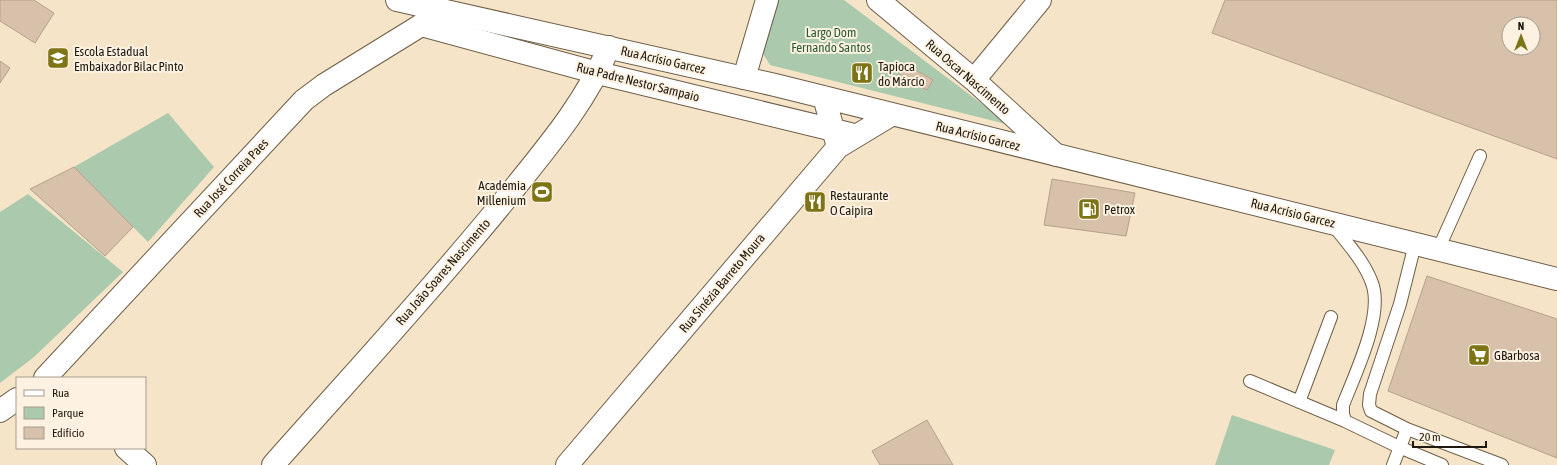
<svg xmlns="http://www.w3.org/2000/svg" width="1557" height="465" font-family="'Asap Condensed',sans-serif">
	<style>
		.green { fill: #abcaad }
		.building { fill: #d7c1aa; stroke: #b5a089; fill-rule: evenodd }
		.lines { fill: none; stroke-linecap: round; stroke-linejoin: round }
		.lane-casing { stroke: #6d5e46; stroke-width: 14 }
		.street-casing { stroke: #6d5e46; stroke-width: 24 }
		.secondary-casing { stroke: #6d5e46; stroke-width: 24 }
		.lane { stroke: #fff; stroke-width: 12 }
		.street { stroke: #fff; stroke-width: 22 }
		.secondary { stroke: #fff; stroke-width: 22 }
		.labels { text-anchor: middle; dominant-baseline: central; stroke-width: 4; stroke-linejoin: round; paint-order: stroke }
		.park-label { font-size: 13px; fill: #295c30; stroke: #fdf2e2 }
		.poi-label { font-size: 13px; fill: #1e180e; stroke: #fdf2e2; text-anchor: start }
		.street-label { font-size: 13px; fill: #1e180e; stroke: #fdf2e2 }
	</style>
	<rect width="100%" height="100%" fill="#f6e4c9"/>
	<path class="green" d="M773,0H844L1010,125L770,65L762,52Z
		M168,113L214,167L148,242L74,167Z
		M28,194L123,272L34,357L0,383V212Z
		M1232,415L1335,450L1329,465H1215Z"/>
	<path class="building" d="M0,0H34L54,13L35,43L0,21Z
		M1225,0H1557V159L1212,33ZM1509,24H1533V48H1509Z
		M0,61L10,68L0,83Z
		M905,64L933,80L927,90L899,74Z
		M74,167L133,227L105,256L30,189Z
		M1052,179L1135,193L1126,236L1044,225Z
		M1427,276L1557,319V458L1388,391Z
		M927,420L953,465H880L872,451Z"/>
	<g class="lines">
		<g class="lane-casing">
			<path id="lane" d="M1333,225C1347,243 1364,261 1372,283C1384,315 1355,374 1343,405V414L1345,421L1399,447L1442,465
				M1415,244L1400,304L1370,394L1369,405L1371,411L1407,429L1502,465
				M1438,250L1480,156
				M1250,381L1345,421
				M1299,402L1331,317
				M1393,465L1407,429"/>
		</g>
		<g class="street-casing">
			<path id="street" d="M878,0L974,80L1056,155
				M421,25L598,73L850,134
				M744,78L767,0
				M974,80L1040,0
				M45,378L304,100L324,85L444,11
				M0,411L17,399
				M126,448L145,465
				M273,465C350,378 430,292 504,201C543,152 584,106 609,47"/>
		</g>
		<g class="secondary-casing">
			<path id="secondary" d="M397,0L775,85L1557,279
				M824,97L838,147
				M567,465L838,147L891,115"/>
		</g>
		<use href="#lane" class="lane"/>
		<use href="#street" class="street"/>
		<use href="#secondary" class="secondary"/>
	</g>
	<defs>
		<g id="school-square" transform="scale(1.15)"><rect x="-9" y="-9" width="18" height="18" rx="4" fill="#7d7416" stroke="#fdf2e2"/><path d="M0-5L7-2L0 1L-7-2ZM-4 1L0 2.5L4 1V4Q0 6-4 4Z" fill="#fff"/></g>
		<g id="restaurant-square" transform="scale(1.15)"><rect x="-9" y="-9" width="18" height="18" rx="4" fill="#7d7416" stroke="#fdf2e2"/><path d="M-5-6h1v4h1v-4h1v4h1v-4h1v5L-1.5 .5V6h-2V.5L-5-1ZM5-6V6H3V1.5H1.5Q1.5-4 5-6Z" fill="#fff"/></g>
		<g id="stadium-square" transform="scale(1.15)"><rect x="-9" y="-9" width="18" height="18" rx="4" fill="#7d7416" stroke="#fdf2e2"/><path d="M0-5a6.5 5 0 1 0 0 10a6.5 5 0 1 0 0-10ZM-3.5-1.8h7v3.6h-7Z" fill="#fff"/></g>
		<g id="fuel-square" transform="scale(1.15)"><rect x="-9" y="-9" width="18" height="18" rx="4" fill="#7d7416" stroke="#fdf2e2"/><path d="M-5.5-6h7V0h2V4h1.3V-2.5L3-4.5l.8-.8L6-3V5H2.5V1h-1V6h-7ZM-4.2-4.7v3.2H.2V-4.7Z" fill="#fff"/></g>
		<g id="supermarket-square" transform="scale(1.15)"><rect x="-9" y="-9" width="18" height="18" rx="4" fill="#7d7416" stroke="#fdf2e2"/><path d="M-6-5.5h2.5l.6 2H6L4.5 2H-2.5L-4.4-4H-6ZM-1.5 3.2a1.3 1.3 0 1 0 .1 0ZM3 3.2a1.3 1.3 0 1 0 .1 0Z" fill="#fff"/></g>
	</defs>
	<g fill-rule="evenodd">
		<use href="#school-square" x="58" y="58"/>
		<use href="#restaurant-square" x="862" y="73"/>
		<use href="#stadium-square" x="542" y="192"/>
		<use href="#restaurant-square" x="815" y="202"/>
		<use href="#fuel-square" x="1089" y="209"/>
		<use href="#supermarket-square" x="1479" y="355"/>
	</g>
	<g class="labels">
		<g class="park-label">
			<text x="831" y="32">Largo Dom<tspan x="831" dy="15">Fernando Santos</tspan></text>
		</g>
		<g class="poi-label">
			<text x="74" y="51">Escola Estadual<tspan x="74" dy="15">Embaixador Bilac Pinto</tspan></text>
			<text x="878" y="66">Tapioca<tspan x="878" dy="15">do Márcio</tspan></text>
			<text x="526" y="185" text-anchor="end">Academia<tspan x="526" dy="15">Millenium</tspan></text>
			<text x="830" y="195">Restaurante<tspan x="830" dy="15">O Caipira</tspan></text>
			<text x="1104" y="209">Petrox</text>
			<text x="1494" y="355">GBarbosa</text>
		</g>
		<g class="street-label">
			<text transform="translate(663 60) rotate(13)">Rua Acrísio Garcez</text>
			<text transform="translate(968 77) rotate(41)">Rua Oscar Nascimento</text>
			<text transform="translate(638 82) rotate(14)">Rua Padre Nestor Sampaio</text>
			<text transform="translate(978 136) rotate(14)">Rua Acrísio Garcez</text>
			<text transform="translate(231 178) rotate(-47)">Rua José Correia Paes</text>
			<text transform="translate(1293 213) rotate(14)">Rua Acrísio Garcez</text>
			<text transform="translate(443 272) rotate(-49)">Rua João Soares Nascimento</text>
			<text transform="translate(722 283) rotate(-50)">Rua Sinézia Barreto Moura</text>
		</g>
	</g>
	<rect x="16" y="377" width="130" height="72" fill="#fdf2e2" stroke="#a49b8d"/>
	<rect x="24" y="390" width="20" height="6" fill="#ffffff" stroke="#a49b8d"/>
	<text x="52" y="397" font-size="12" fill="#1e180e">Rua</text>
	<rect x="24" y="407" width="20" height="12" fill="#abcaad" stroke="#a49b8d"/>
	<text x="52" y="417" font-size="12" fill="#1e180e">Parque</text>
	<rect x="24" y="427" width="20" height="12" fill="#d7c1aa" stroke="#a49b8d"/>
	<text x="52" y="437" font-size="12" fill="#1e180e">Edifício</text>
	<g transform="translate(1521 36)"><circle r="19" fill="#fdf2e2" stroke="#a49b8d"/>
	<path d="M0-3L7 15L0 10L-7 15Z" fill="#7d7416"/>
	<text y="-6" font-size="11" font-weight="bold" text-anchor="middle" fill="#1e180e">N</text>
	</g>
	<path d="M1413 441v6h73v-6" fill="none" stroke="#1e180e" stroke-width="2"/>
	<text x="1419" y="441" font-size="12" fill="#1e180e" stroke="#fdf2e2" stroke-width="3" paint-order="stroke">20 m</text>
</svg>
